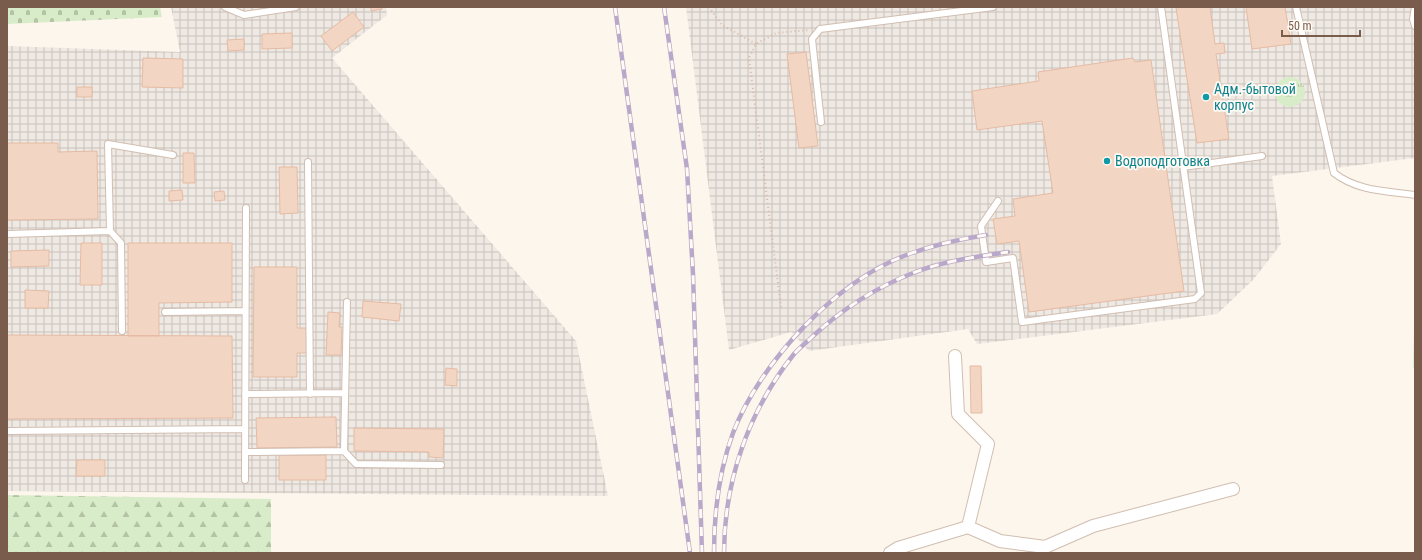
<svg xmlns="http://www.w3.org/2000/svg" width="1422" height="560" font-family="'Roboto Condensed',sans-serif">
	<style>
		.industrial { fill: url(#industrial-grid) }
		.grass { fill: url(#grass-tufts) }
		.forest { fill: url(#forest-firs) }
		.cemetery { fill: url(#cemetery-stones) }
		.building { fill: #f3d5c3; stroke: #e6bba3 }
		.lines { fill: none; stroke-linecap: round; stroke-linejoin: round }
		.lane-casing { stroke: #d1beb0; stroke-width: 8 }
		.street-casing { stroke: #d1beb0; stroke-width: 14 }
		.path { stroke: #d9b8a5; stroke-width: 2; stroke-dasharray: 1 3; stroke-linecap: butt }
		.lane { stroke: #fff; stroke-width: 6 }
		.street { stroke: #fff; stroke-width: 12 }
		.rail-casing { stroke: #b9a8c9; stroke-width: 4.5 }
		.rail { stroke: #fffaf3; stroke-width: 3; stroke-dasharray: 9; stroke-linecap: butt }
		.culture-dot { fill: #0f9aa8; stroke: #fffaf3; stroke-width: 1.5 }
		.labels { text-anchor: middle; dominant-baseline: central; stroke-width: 3.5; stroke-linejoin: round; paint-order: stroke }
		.culture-label { font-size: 14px; fill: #0d838f; stroke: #fffaf3; text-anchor: start }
	</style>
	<defs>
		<pattern id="industrial-grid" width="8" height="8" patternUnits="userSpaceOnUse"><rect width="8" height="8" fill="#efe9e4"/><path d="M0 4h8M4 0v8" fill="none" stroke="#c7c0bb"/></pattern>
		<pattern id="grass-tufts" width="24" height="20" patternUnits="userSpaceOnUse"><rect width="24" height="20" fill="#d8ecc9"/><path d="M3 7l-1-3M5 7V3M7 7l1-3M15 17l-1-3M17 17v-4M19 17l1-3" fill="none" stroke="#b4c2a5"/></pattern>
		<pattern id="forest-firs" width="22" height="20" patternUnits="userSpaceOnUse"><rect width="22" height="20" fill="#d8ecc9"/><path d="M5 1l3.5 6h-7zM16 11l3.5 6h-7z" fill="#b4c2a5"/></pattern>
		<pattern id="cemetery-stones" width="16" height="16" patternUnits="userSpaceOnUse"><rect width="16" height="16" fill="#d8ecc9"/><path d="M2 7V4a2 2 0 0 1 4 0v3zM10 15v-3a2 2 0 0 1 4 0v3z" fill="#b4c2a5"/></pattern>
	</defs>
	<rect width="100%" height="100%" fill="#fdf6ec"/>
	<path class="industrial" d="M171,7H386L387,15L332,58L576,341L608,496L7,491V46L180,52Z
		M686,7H1415V158L1272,176L1281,244L1253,280L1217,314L977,344L968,329L809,351L791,332L729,350Z"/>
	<path class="grass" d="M1275 92a15 15 0 1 1 30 0a15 15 0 1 1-30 0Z
		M1415,292V367L1413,368Z"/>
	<path class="forest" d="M7,495L271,499V553H7Z"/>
	<path class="cemetery" d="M7,7H160L162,17L7,24Z"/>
	<path class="building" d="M371,7H382V9L371,11Z
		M1182,7H1210L1215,44L1224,43L1225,53L1216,54L1229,139L1197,143L1176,8Z
		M1246,7H1285L1291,44L1252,49Z
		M353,12L364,27L332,51L321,36Z
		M292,33V48L262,49V34Z
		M244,39V50L228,51L227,40Z
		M806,52L818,146L799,148L787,54Z
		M143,58L183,59V88L142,87Z
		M1133,58L1135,62L1151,60L1184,291L1029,312L1019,241L997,244L993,219L1015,216L1013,199L1053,193L1042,121L977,130L972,91L1039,81L1038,72Z
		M77,87H92V97H77Z
		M7,143H58V152L97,151L98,219L7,220Z
		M183,153H194L195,183H183Z
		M279,167H297L298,213L280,214Z
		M182,190L183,200L169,201V191Z
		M224,191L225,200L215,201L214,192Z
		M81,243H102V285H80Z
		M128,243H232V302L159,303V336H128Z
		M49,250V266L11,267V251Z
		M254,267H297V328H307V353H297V377H253Z
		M25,290L49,291L48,308H25Z
		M363,301L401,304L399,321L362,317Z
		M328,312L340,313L339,327H342L341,355H326Z
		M7,335L232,336L233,418L7,419Z
		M970,366H981L982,413H971Z
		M446,368L457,369V386L445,385Z
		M336,417L337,447L257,448L256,418Z
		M354,428L444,429L443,458L429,457V452L354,451Z
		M279,455H326V480H279Z
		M77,460H105V476H76Z"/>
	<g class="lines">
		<g class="lane-casing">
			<path id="lane" d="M225,7L244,15L296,7
				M1296,7L1334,173C1357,191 1386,191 1415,195
				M1415,7L1413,19L1415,26
				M821,122L812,39L820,29L993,7
				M308,162L310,394
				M1183,167L1262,156
				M998,201L981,226L986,262L1013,258L1022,322L1195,299L1201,293L1161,7
				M110,231L121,243L122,331
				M7,234L110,231L108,144L173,155
				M165,312L245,311
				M245,394L345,393
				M7,431L245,429
				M344,451L356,464L441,465
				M245,452L344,451L347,302
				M245,480L246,208"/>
		</g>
		<g class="street-casing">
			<path id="street" d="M955,356L958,414L988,444L968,527
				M890,553L898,548L968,527L1000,541L1045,547L1093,526L1233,489"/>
		</g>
		<path class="path" d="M709,7L722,25L756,44
			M781,307L749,58L756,44L776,33L809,30"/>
		<use href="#lane" class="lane"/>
		<use href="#street" class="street"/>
		<g class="rail-casing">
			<path id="rail" d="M615,7L690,553
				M664,7L687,169L693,274L702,553
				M714,553C714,514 719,471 733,433C760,362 837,280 909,254C934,245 960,239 986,235
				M724,553C724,481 749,410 794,354C799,348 806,343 812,337C842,309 875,288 913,273C943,261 976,257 1008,252"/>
		</g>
		<use href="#rail" class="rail"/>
	</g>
	<g class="culture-dot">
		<circle cx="1206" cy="97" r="4"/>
		<circle cx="1107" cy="161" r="4"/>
	</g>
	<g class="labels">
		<g class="culture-label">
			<text x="1214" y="89">Адм.-бытовой<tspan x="1214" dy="16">корпус</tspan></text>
			<text x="1115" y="161">Водоподготовка</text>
		</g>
	</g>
	<rect width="1422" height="560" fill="none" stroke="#7a5c4d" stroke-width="16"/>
	<path d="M1282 30v6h78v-6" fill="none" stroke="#7a5c4d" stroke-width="2"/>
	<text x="1288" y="30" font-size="12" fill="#7a5c4d" stroke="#fffaf3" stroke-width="3" paint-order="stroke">50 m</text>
</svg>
